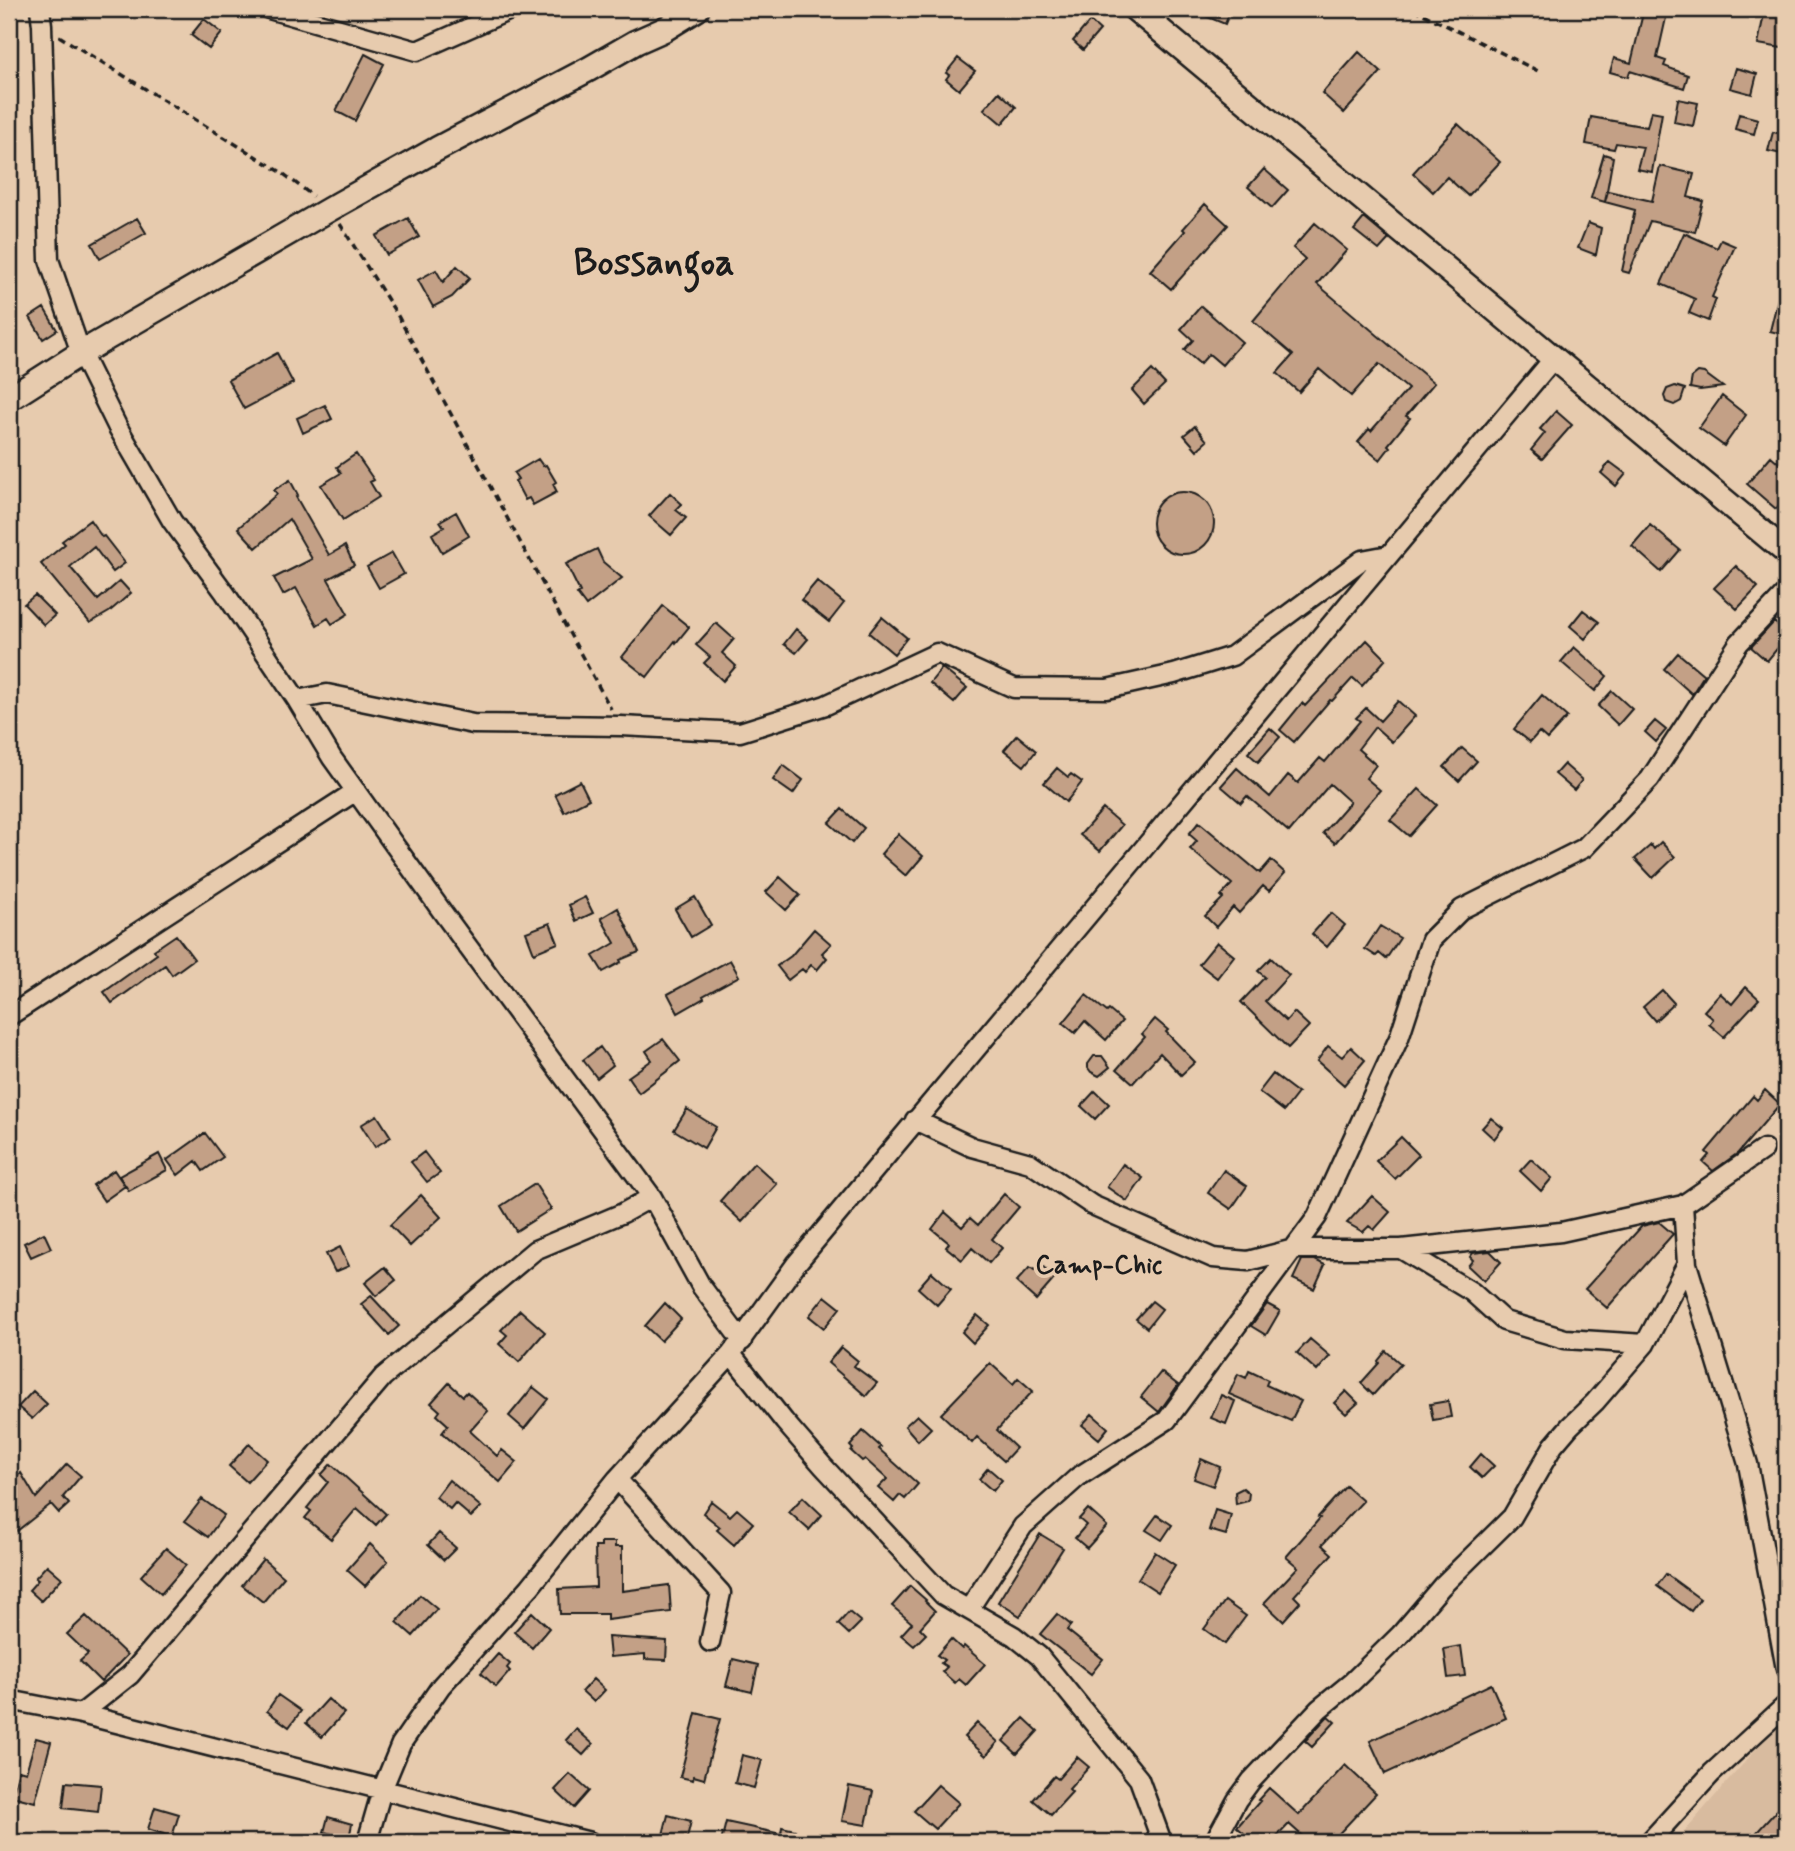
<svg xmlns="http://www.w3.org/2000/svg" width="1795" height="1851" font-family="Mynerve,sans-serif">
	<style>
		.built { fill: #d8bb9f }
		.building { fill: #c3a086; stroke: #1c1c1c; stroke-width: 2 }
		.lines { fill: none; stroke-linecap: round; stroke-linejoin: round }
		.minor-casing { stroke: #1c1c1c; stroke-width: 23 }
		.major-casing { stroke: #1c1c1c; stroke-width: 28 }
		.path { stroke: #1c1c1c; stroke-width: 3.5; stroke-dasharray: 7 5; stroke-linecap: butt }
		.minor { stroke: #e7cbae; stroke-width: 18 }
		.major { stroke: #e7cbae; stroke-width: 23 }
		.labels { text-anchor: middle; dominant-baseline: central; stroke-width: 7; stroke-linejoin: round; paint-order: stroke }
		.neighbourhood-label { font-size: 26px; font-weight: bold; fill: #1c1c1c; stroke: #e7cbae }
		.town-label { font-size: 38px; font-weight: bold; fill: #1c1c1c; stroke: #e7cbae }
	</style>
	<rect width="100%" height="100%" fill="#e7cbae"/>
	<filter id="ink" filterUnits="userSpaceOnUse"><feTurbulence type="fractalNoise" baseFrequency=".0143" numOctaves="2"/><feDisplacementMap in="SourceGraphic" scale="14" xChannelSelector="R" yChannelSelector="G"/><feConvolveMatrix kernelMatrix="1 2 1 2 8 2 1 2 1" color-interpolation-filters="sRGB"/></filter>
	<g filter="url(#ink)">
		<path class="built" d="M1786,1715V1842H1675L1715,1796Z"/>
		<path class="building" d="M1188,9H1231L1225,24Z
			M1644,9H1668L1657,58L1666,61L1664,66L1688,75L1684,88L1630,71L1628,77L1610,72L1614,58L1631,63Z
			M1765,9L1786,13V44H1783L1782,48L1758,44Z
			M204,19L222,33L209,49L191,35Z
			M1090,21L1100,30L1083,50L1073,41Z
			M1359,52L1381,72L1344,113L1322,93Z
			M365,54L384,64L355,121L336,111Z
			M958,58L975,71L959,90L946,79L949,75L946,73Z
			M1736,68L1757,74L1752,94L1730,88Z
			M999,92L1016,107L1002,124L984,109Z
			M1678,99L1698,103L1693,126L1674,122Z
			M1651,111L1662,113L1652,172L1637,169L1643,147L1616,143L1614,149L1586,144L1591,117L1647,127Z
			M1739,114L1758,119L1754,134L1735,129Z
			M1458,124L1500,162L1468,196L1447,177L1433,192L1413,173Z
			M1773,132L1786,135V155L1768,151Z
			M1604,154L1613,157L1605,202L1591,198Z
			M1660,166L1694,174L1688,197L1703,201L1695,232L1650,221L1629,273L1622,271L1635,210L1605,202L1608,191L1652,201Z
			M1264,169L1288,190L1272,208L1248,187Z
			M1205,204L1228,225L1171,289L1150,271L1185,231L1183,229Z
			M137,218L146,233L100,259L92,244Z
			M408,218L419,237L387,255L376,236Z
			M1364,218L1389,239L1379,250L1354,230Z
			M1315,223L1347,250L1317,284L1434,383L1406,416L1410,418L1388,445L1390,447L1380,460L1358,442L1369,429L1371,431L1408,389L1379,364L1351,396L1319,369L1299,392L1277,373L1293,355L1253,321L1305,259L1293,248Z
			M1588,223L1601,228L1596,255L1578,248Z
			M1684,233L1717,248L1721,240L1735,246L1712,297L1716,299L1708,321L1689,313L1695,299L1661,284Z
			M457,266L470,278L452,297L433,307L418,280L436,270L443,282Z
			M1781,286H1786V335L1770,331Z
			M1201,306L1242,342L1222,365L1209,354L1200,364L1184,350L1193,340L1181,329Z
			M44,308L57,330L43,339L30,317Z
			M277,353L293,383L244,409L228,380Z
			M1152,370L1165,384L1144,404L1132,390Z
			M1698,372L1704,373L1723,387L1700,390L1690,388L1692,377Z
			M1675,386L1685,389L1681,401L1674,405L1666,402L1664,396L1667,389Z
			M1722,396L1746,415L1724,446L1699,428Z
			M325,405L332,419L303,433L297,418Z
			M1556,411L1572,425L1542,459L1531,450L1545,433L1540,429Z
			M1195,426L1207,441L1197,450L1184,435Z
			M356,454L374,480L370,482L379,497L343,520L321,485L341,473L337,467Z
			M1771,456L1786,469V497L1776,509L1747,484Z
			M538,459L543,466L546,465L556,482L553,484L557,492L533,505L529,498L525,500L515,481L518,479L514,473Z
			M1610,462L1626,474L1616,486L1601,473Z
			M290,480L298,495L296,497L329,555L345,546L354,565L328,579L348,614L332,624L328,618L317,625L296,588L283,595L274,578L312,559L289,519L256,548L238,528L277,494L274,490Z
			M1152 523a31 31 0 1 1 62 0a31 31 0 1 1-62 0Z
			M670,493L682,504L676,510L686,518L671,535L649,516Z
			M456,512L469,536L442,552L432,534L444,527L440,521Z
			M90,520L102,537L104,536L125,563L113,572L94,547L70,567L98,600L120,581L131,593L109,612L90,623L41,564L65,544L62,541Z
			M1650,525L1680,550L1661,572L1632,546Z
			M597,549L603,562L622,578L586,606L577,594L580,592L566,564Z
			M392,553L404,574L379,588L367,567Z
			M1736,566L1758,587L1737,609L1714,588Z
			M817,581L844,603L829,622L801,600Z
			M35,595L55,615L44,625L24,604Z
			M663,606L689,627L676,643L675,641L647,677L622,657Z
			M1583,610L1599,622L1585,639L1570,626Z
			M882,617L907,638L894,654L869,633Z
			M1774,622L1786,632V638L1767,661L1751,647Z
			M716,623L734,639L722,653L736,666L723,681L704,663L710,657L696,645Z
			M796,629L808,639L796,653L784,644Z
			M1367,640L1386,659L1362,686L1353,678L1332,701L1330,700L1294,742L1280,730L1302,703L1305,706Z
			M1574,647L1607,676L1595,691L1561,662Z
			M1678,653L1704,675L1692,694L1664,669Z
			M942,668L967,688L954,703L930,683Z
			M1612,691L1632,709L1618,725L1598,706Z
			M1542,695L1567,717L1547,739L1539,732L1530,742L1514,729Z
			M1398,701L1415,716L1392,742L1375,727L1358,749L1376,765L1366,778L1380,790L1335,843L1323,833L1350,802L1330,784L1289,832L1247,796L1241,803L1221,786L1237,768L1270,797L1288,775L1298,783L1320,758L1325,762L1360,721L1356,718L1366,708L1380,721Z
			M1655,721L1666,730L1656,742L1645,732Z
			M1270,728L1280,737L1258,762L1248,753Z
			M1017,735L1036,751L1024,766L1004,750Z
			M1462,748L1477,761L1459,781L1444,767Z
			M1564,764L1582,780L1574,790L1555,774Z
			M783,765L803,780L793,794L773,780Z
			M1057,768L1068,777L1071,774L1082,782L1066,802L1044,783Z
			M580,781L589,799L564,812L555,794Z
			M1419,789L1437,805L1409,836L1390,820Z
			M842,809L864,828L852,843L829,823Z
			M1103,809L1122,825L1100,851L1080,835Z
			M1199,822L1260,873L1271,860L1285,873L1269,891L1263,886L1239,913L1233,907L1216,927L1205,916L1223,898L1221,896L1232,884L1190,849L1197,841L1189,834Z
			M898,834L923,856L906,876L881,854Z
			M1661,842L1675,857L1653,878L1635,859L1651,845L1654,849Z
			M780,877L800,895L786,910L766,892Z
			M585,897L593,913L576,921L569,905Z
			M695,897L711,925L691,937L675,909Z
			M618,908L639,952L620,960L621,962L603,972L593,956L615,943L601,918Z
			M1331,913L1345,925L1327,947L1312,934Z
			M550,923L558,943L534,953L526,932Z
			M1380,926L1400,938L1386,959L1379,953L1376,956L1365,949Z
			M814,929L831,944L822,953L827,958L817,970L811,965L805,972L802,969L788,980L777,966L791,956Z
			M176,935L194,959L172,975L165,965L112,1003L104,992L157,954L154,950Z
			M1217,942L1234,956L1217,978L1199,964Z
			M1271,958L1289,975L1265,1001L1286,1021L1294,1012L1309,1026L1288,1048L1241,1002L1265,977L1258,971Z
			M730,960L739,976L703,996L704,998L678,1013L668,994Z
			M1746,987L1759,999L1724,1037L1709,1024L1713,1019L1704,1011L1720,993L1732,1004Z
			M1662,990L1674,1003L1655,1021L1643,1007Z
			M1086,995L1107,1012L1109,1010L1122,1021L1106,1040L1085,1021L1075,1033L1063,1023Z
			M1155,1019L1168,1030L1166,1032L1195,1062L1181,1075L1160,1053L1133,1083L1117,1069L1145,1037L1142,1034Z
			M663,1039L680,1061L639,1093L628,1077L652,1060L646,1051Z
			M1328,1046L1342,1057L1351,1047L1365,1060L1344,1085L1317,1061Z
			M600,1047L613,1065L597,1078L583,1060Z
			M1094,1056H1102L1110,1067L1099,1076L1091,1072L1088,1068V1064Z
			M1273,1074L1298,1093L1284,1111L1259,1092Z
			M1765,1090L1780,1104L1738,1153L1713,1171L1703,1162L1709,1155L1706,1152L1753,1096L1757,1100Z
			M1095,1091L1109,1104L1095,1119L1081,1106Z
			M687,1109L716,1127L704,1148L674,1130Z
			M377,1115L391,1137L375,1147L361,1125Z
			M1491,1118L1503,1128L1494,1139L1482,1128Z
			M205,1133L223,1157L203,1171L196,1161L178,1175L167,1160Z
			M1401,1137L1419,1155L1395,1179L1376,1161Z
			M424,1152L440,1173L427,1182L411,1162Z
			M159,1154L167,1170L129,1191L119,1176Z
			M1531,1159L1552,1178L1541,1191L1520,1171Z
			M754,1163L777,1184L742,1222L720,1201Z
			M1123,1164L1143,1178L1127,1201L1107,1187Z
			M114,1170L125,1186L104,1201L93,1185Z
			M1224,1170L1247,1186L1231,1209L1208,1193Z
			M535,1184L551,1209L516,1231L501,1206Z
			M1004,1194L1019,1207L992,1239L1002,1248L989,1263L972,1248L962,1260L946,1247L949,1243L932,1229L945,1212L962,1227L970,1218L978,1225Z
			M421,1195L441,1217L410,1246L390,1225Z
			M1372,1196L1390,1212L1374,1230L1369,1226L1363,1232L1347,1223Z
			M1659,1222L1673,1234L1607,1308L1585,1289L1642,1226Z
			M44,1233L51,1248L31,1257L24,1243Z
			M340,1247L349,1266L335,1272L326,1254Z
			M1490,1251L1501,1262L1484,1281L1468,1266L1473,1260L1470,1257L1473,1253Z
			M1302,1260H1315L1325,1265L1314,1289L1293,1279Z
			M1040,1264L1055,1278L1036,1300L1016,1282L1030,1267L1034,1270Z
			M385,1267L396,1280L376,1296L365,1283Z
			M932,1272L951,1289L937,1305L918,1288Z
			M371,1296L399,1326L389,1335L361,1304Z
			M825,1296L840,1308L824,1328L809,1316Z
			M1152,1301L1162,1309L1147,1328L1136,1319Z
			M665,1303L681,1319L661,1341L645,1326Z
			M1267,1304L1280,1311L1266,1335L1251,1326Z
			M520,1310L545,1332L519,1362L499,1344L507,1335L501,1330Z
			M977,1315L989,1325L973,1343L962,1332Z
			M1310,1339L1330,1356L1317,1371L1297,1353Z
			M841,1347L858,1361L854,1366L877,1383L866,1396L828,1363Z
			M1386,1351L1401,1364L1373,1395L1361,1383L1379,1363L1378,1361Z
			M990,1363L1013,1384L1018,1378L1033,1391L997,1430L1016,1448L1004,1461L977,1437L972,1443L941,1414Z
			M1249,1371L1268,1380L1266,1385L1301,1401L1291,1421L1229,1394L1238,1374L1246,1378Z
			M1161,1372L1178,1385L1159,1412L1141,1397Z
			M449,1383L463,1396L467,1392L488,1411L470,1431L497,1456L502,1450L517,1462L500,1482L442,1433L448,1425L437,1415L440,1411L431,1403Z
			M533,1387L548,1399L524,1429L509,1416Z
			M33,1391L47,1404L32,1419L18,1407Z
			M1346,1391L1358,1403L1346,1414L1334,1403Z
			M1221,1395L1235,1401L1226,1424L1211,1418Z
			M1448,1401L1451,1417L1433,1420L1430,1404Z
			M1092,1414L1108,1428L1099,1439L1082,1425Z
			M917,1415L931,1428L918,1441L905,1426Z
			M863,1431L881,1447L879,1449L918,1484L905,1499L900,1495L894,1502L878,1488L887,1479L865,1459L862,1461L851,1451L853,1449L850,1446Z
			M249,1444L267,1460L247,1482L229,1466Z
			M1481,1454L1494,1466L1482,1478L1470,1467Z
			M1201,1459L1220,1467L1213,1486L1194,1479Z
			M67,1464L81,1476L63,1497L69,1504L59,1513L51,1504L17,1531L12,1525L17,1520L9,1509V1502L15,1497L9,1485V1481L21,1473L36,1498Z
			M331,1464L386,1514L376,1525L357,1508L331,1539L305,1518L311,1511L307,1508L328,1482L321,1475Z
			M988,1468L1002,1480L993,1491L979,1479Z
			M449,1480L481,1507L471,1517L455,1503L450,1509L436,1497Z
			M1346,1486L1363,1501L1322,1545L1332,1554L1294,1596L1300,1602L1283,1621L1264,1603L1298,1567L1286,1557L1320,1518L1318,1517Z
			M1243,1488L1249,1493L1248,1501L1236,1504L1235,1492Z
			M803,1497L822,1515L809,1530L789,1512Z
			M202,1499L224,1515L208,1537L185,1521Z
			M711,1501L730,1516L737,1509L753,1523L734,1545L717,1530L720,1527L703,1513Z
			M1088,1509L1107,1526L1087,1548L1075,1538L1086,1525L1079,1519Z
			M1215,1510L1231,1515L1226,1535L1209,1530Z
			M1157,1515L1172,1525L1162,1540L1146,1530Z
			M439,1533L456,1548L444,1560L428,1545Z
			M1040,1534L1063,1548L1020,1616L998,1602Z
			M601,1542H615V1547H622V1591L669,1585L671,1612L607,1620V1614H560L559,1589L596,1587L595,1547H601Z
			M370,1544L388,1561L365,1586L347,1570Z
			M166,1548L186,1565L161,1594L141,1576Z
			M1155,1552L1175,1565L1158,1592L1138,1579Z
			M263,1559L284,1577L263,1602L242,1585Z
			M47,1565L62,1578L41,1601L29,1590L38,1580L35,1578Z
			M1666,1574L1700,1599L1691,1611L1657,1586Z
			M910,1586L926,1600L925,1601L935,1611L920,1628L926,1634L914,1646L901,1635L912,1623L892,1606Z
			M420,1595L437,1609L413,1636L397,1622Z
			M1225,1601L1246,1616L1225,1644L1204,1629Z
			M532,1612L549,1628L532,1648L514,1632Z
			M849,1612L861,1622L849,1634L838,1624Z
			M1057,1614L1071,1625L1067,1630L1103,1659L1091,1674L1040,1634Z
			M86,1616L127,1655L101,1682L80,1661L88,1654L67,1634Z
			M608,1637L667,1641L666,1660L645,1659V1654L610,1657Z
			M951,1639L962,1649L964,1646L985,1664L966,1685L959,1679L955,1683L942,1672L947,1667L941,1663L944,1660L937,1655Z
			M1461,1646L1465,1676L1448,1678L1444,1649Z
			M498,1654L510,1664L507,1668L510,1671L496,1687L481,1673Z
			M733,1659L758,1665L752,1692L726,1686Z
			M593,1679L605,1690L594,1702L582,1691Z
			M1491,1684L1506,1718L1385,1774L1370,1741Z
			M278,1695L301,1711L289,1727L267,1711Z
			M328,1699L344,1713L322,1737L306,1723Z
			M696,1713L720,1719L704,1779L694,1776L693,1780L680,1777Z
			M1328,1716L1335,1722L1312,1747L1305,1741Z
			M1024,1718L1038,1731L1017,1754L1003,1741Z
			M977,1723L998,1742L986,1756L964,1737Z
			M576,1729L593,1744L583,1755L566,1740Z
			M36,1738L51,1742L35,1802L12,1796L19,1770L26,1772Z
			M742,1755L762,1760L754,1788L735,1783Z
			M1077,1757L1089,1767L1069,1789L1072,1792L1051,1815L1033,1800L1054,1776L1058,1779Z
			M1345,1765L1376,1794L1331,1842H1309L1289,1824L1272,1842H1254L1237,1827L1260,1801L1258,1800L1269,1788L1299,1815Z
			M570,1774L589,1791L574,1808L555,1790Z
			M66,1782L101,1785L98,1812L63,1808Z
			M938,1785L959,1803L935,1829L914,1811Z
			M849,1786L873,1791L866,1825L842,1821Z
			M1786,1800V1842H1748Z
			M155,1807L179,1814L172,1837L148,1829Z
			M668,1815L691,1821L686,1842L662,1839Z
			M328,1817L352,1824L349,1838L324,1832Z
			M726,1822L781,1834L782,1827L795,1830L793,1842H721Z"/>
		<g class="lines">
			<g class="minor-casing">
				<path id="minor" d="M40,9L42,25L49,260L81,353L117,426L172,521L225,593L297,700L332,758L446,917L652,1197L701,1286L742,1341
					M269,9L417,51L512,9
					M297,700L327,694L473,724L621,726L740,732L826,705L937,653L1014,688L1107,689L1174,674L1232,656L1362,560L1389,555
					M9,1016L356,791
					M915,1120L972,1147L1030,1163L1092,1205L1213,1258L1248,1261L1294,1249H1401L1561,1232L1683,1205L1764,1149
					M1401,1249L1472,1292L1504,1321L1565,1339L1645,1344
					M1687,1264L1748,1464L1786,1669
					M731,1354L784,1421L823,1466L943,1595L1014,1636L1039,1656L1139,1779L1162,1842
					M617,1479L721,1593L710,1642
					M969,1609L1023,1526L1078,1477L1167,1420L1317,1217L1399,1038L1431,940L1462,909L1584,848L1650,779L1739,643L1786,593
					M9,1700L81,1714L590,1842
					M81,1714L130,1675L383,1377L535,1250L623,1213L652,1197
					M367,1842L382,1790L401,1744L441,1686L530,1587L617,1479L731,1354L796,1264L1554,358
					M1214,1842L1237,1800L1251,1781L1319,1709L1352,1682L1400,1635L1442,1586L1512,1517L1553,1446L1570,1426L1595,1402L1645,1344L1687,1264L1683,1205
					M1649,1842L1712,1773L1786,1705"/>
			</g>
			<g class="major-casing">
				<path id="major" d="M1135,9L1786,552
					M9,399L81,353L330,209L437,149L589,69L636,42L663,30L697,9"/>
			</g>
			<path class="path" d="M1413,9L1542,73
				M59,36L281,172L313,196
				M340,224L398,316L572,638L611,709"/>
			<use href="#minor" class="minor"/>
			<use href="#major" class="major"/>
		</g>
	</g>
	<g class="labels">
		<g class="neighbourhood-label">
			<text x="1099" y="1266">Camp-Chic</text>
		</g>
		<g class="town-label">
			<text x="654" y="263">Bossangoa</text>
		</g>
	</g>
	<rect width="1795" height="1851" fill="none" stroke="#e7cbae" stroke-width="35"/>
	<rect x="18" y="18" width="1760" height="1816" fill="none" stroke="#1c1c1c" stroke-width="2.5" filter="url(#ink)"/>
</svg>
